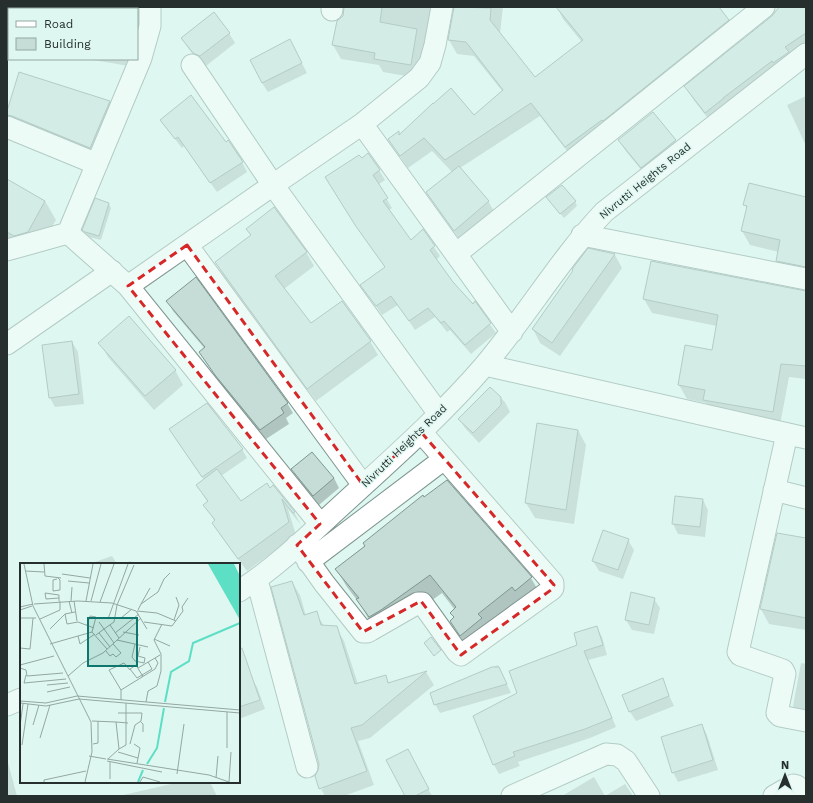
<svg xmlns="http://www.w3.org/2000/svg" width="813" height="803" font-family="'Work Sans',sans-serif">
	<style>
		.shadow { fill: #0003 }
		.building { fill: #c6ddd7; stroke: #809791 }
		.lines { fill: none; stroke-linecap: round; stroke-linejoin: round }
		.street-casing { stroke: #7f9690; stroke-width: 23 }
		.street { stroke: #fff; stroke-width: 21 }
		.marked { fill: none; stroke: #d62828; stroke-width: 3; stroke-dasharray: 8 5; stroke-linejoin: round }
		.labels { text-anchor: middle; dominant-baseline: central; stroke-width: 3; stroke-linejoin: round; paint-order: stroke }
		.street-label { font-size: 11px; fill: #262f2d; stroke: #def7f0 }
		.inset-river { fill: none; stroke: #5ddfc5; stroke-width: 2 }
		.inset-road { fill: none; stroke: #94a7a2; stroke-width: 1 }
		.view { fill: #0f766e; fill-opacity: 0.15; stroke: #0f766e; stroke-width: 2 }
		.inset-edge { fill: none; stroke: #262f2d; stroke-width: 2 }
	</style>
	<rect width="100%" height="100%" fill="#def7f0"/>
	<path class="shadow" d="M41,7H144L137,55V9H40Z
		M344,7H503L500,34L534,78L582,42L563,19L557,7H718L728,20L736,34L574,160L540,116L460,168L488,201L494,211L460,240L427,192L453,173L432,151L408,168L389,140L399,132L400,134L474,116L503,92L474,56L457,54L449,40L455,9H446L418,78L383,72L379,65L341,59L333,45L343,17Z
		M781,7H806V56L713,125L693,99L686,87L772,17Z
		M229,33L235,43L206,66L200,63L188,48L182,39Z
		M295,50L307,73L268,92L262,83Z
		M87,59H136L135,67Z
		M806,96V146L787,105Z
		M110,102L118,116L99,162L15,129L7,115Z
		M652,113L675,141L681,151L647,177L625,150L619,140Z
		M161,120L242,162L247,172L217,192L184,146L182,148L167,129Z
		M379,170L385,180L378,185L392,208L389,210L410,241L423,231L440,256L436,260L453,283L472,305L475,303L496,333L471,354L450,330L447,332L435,317L415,330L398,305L382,315L361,285L386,268L362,234L332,187Z
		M7,180L45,201L56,220L38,250L7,244Z
		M547,198L575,201L577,206L564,218Z
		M806,198V279L785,275L777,261L779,252L750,245L742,231L747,210L745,205Z
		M109,204L111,208L101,240L89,237L83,230Z
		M247,230L306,252L314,266L284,289L311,325L370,341L378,355L316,401L224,276L216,263L251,236Z
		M589,250L615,255L622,268L560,356L540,343L533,329Z
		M806,292V379L789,377L780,425L713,414L706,403L687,399L679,385L685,347L713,351L717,326L652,313L644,299Z
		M168,301L287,403L293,413L286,418L289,424L266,439L222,385L206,361L205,349L173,311Z
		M72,342L78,352L84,404L55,407L50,398Z
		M100,343L175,370L183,385L154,410L108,357Z
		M490,388L505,402L510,412L479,443L465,428L459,419Z
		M538,425L578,430L586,445L574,524L535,518L526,503Z
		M175,438L242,449L247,458L221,476L241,503L273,486L294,512L301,525L288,509L296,535L247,571L221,536L213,523L215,522L205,505L208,503L197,485L204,480Z
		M293,470L334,478L339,488L319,505L298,479Z
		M446,481L531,578L542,597L471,654L451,621L454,618L451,613L455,610L442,593L392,629L381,635L368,618L360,604L347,587L336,569Z
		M703,500L708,510L705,537L678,534L673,524Z
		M806,539V630L769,624L761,609Z
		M628,540L634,550L623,579L599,571L593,561Z
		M112,556L117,564H89Z
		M131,561L132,564H122Z
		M292,582L300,595L306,616L316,613L324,626L336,627L344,641L358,684L386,676L389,683L426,672L434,685L370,738L358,741L374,785L344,796H325L321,789H323V787H321V789L316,776L319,771L320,764Z
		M654,599L660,608L654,634L632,630L626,620Z
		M597,628L602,637L607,655L588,660L616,727L590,738L518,762L520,766L499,774L494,765L474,716L519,694L578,645Z
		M801,663L806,664V721L801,720L793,706Z
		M498,665L511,693L440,713L435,704L431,694Z
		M251,677L257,687L265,709L239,719V682Z
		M662,680L674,706L636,721L630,712Z
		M702,725L707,735L718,770L678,782L673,772Z
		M7,759L17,796H7Z
		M413,760L432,796H406Z
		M594,777L605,796L625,784L633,796H562Z
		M171,782H210L217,796H119L171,784Z"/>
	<path class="building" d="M344,7H382L380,22L417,29L411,65L374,59L375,53L332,45L337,21L343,16Z
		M454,7L491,8L490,20L535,77L583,40L556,7H719L729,20L603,121L602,120L565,147L531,103L445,160L424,138L400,156L388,139L399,131V135L433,103V104L451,88L474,115L503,90L466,42L448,40Z
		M779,7H806V33L785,47L789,52L773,63L772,61L723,98H724L705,113L684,86L772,16Z
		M214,12L230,33L200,56L193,53L181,38Z
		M290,39L302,63L262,83L250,60Z
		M19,72L110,101L90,148L12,116L7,115V111Z
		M191,95L226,142L228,140L243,162L210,183L178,137L175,139L160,120Z
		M653,112L676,140L641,168L618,140Z
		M368,153L380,170L373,175L388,198L383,201L411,240L423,229L435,246L430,250L453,282L473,304L475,301L491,323L465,345L444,321L441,323L428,308L409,321L391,296L376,306L360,285L385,267L355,225L325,177L359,155L362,158Z
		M459,166L489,201L454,231L426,192Z
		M7,179L45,201L28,232L14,236L7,232Z
		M749,183L806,197V267L776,261L780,240L741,231L747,206L743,205Z
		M562,185L576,201L560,214L546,197Z
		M95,198L109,203L99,236L85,232L82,230Z
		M274,207L307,252L275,276L311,323L342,301L371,341L307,389L215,262L251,235L246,229Z
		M588,248L615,254L552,343L532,329L572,272L573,268Z
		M651,261L806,291V366L781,364L773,412L703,400L705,390L678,385L685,345L712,350L718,315L643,299Z
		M196,277L288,403L281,408L284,413L260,430L215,375L199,352L205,347L166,301Z
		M129,316L176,370L145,396L98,343Z
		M72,341L79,394L49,398L42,345Z
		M490,387L501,397V405L473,433L458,419Z
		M207,403L243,449L202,477L169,429Z
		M537,423L578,430L566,510L525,503Z
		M312,452L334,478L313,496L291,469Z
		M217,469L241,501L267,483L270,488L273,485L295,512L293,513L282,499L289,522L238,559L212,523L215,520L203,505L208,501L196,485Z
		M447,480L532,577L515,591L512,587L478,614L482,618L460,636L450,621L454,617L450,613L456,607L430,575L381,610L369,617L356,599L359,598L335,569L365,546L363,543L423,495L424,497Z
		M675,496L703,499L700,527L672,524Z
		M603,530L629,539L618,570L592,561Z
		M777,533L806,538V618L760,609Z
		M292,581L304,615L317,611L321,625L337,626L355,684L386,675L388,683L427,671L362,725L351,728L367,771L319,789L315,776L318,770L319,764L271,587Z
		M631,592L655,598L649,625L625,620Z
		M597,626L603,645L584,651L612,718L585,729L513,752L515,756L493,765L473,716L517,693L509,671L577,645L574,633Z
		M431,637L441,650L434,656L424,643Z
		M242,648L260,700L239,707V649Z
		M492,667H499L507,684L434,705L430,693Z
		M663,678L669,696L629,712L622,695Z
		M702,724L713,760L672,773L661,737Z
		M408,749L429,789L415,796H405L386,760Z"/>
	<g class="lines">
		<g class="street-casing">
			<path id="street" d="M332,10V7
				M7,22L9,16
				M192,65L273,185L362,124L419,78L430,63L435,45L442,7
				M362,124L512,332
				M7,127L97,164
				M68,233L141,58L150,26V7
				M582,235L806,279
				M187,245L363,485
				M7,250L68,233L128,286L320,524
				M456,254L764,7
				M128,286L273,185L439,414
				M7,344L112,271
				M485,365L806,438
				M787,434L738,652L740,655L783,670L785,674L777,713L780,716L806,721
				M774,490L806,498
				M297,545L324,583L363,632H367L371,630L418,603H422L457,652L461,655L551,590L553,588V583L421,432
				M308,562L444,459
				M257,580L307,767
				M239,591C277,567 310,534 343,504C392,459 442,415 485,365C527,315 560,259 604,212L806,54
				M7,705L21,699
				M512,796L606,754L617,755L626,761L649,796
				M774,796L793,785L797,786L804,796"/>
		</g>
		<use href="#street" class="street"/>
	</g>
	<path d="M0 0H813V803H0ZM187,245L363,485L421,432L554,585L551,590L461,655L421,601L363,632L297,545L320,524L128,286Z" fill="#def7f0" fill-opacity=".55" fill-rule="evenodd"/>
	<path class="marked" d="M187,245L363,485L421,432L554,585L551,590L461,655L421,601L363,632L297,545L320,524L128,286Z"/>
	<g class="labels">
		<g class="street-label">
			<text transform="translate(645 181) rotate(-39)">Nivrutti Heights Road</text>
			<text transform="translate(404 446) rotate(-44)">Nivrutti Heights Road</text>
		</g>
	</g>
	<g transform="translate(20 563)">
		<rect width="220" height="220" fill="#def7f0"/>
		<path d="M188,1H214L220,13V57Z" fill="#5ddfc5"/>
		<path class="inset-river" d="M145,139L151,109L169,98L173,80L220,60M127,201L137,185L144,145M118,219L123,207"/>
		<path class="inset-road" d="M4,1L13,43L71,159L72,189L65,219M24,1L25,13L41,15M5,8L24,9M42,11L70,15M37,16L33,17V28L40,27V17L37,14M48,18L69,20M39,38V32L25,30L26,36L39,35M49,38L52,50M51,38L52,24M54,38L57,58M66,38L73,1M71,38L81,1M80,39L94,1M14,41L58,38L92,40L116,48L127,66M121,41L130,25M0,44L13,41M0,47L12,43M118,47L121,41L138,29L144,16L150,10M117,48L137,50L156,58M45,51L47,61L58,59L74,65M0,55H16M101,55L112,46M20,56L40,47V38M88,56L108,1M154,57L159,42L156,34M79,59L84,66L94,59L97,42L114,2M124,59L152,63L163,48L162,44L168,35M67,62L70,53L76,54L72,69M90,62L99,75M30,66L45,51L55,49M103,69L119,72M79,70L90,84M95,70L119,51M76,72L84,66L94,80M58,73L60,81L75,71M134,76L150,83M97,77L128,84M30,81L72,69L87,86M115,81L112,94L115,98L124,100L125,95L118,93L120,84M0,85L10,86L13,55M86,88L90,93L93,91L96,94L101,90L93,81M0,102L34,93M0,105L6,107L7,113L43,110M118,105L135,95M6,112L4,120L46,116M48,113L63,100L83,90L121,55M122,114L123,112H122L116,102L110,106L117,115L132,106L128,99M27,122L48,120M101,127L89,107L104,100L110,107M27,129L50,124M101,137V127L135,106L138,100L135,95L140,92M0,138L26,140L57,133L220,147M126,139L128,128L137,123L141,108V91L134,77L142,61M0,140L26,143L59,136L220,150M98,150H122L121,158L115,162L110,181M72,158L96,159L99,186L88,196M120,158L123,161V169M96,159L108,160M13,162L19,142M0,163L3,141M20,175L30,142M73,181L78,180V158M114,181L120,185L117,200M2,182L8,141M207,185V149M99,186L106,182V140M98,189L118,195M69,193L86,196M87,196L189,212L209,219M87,198L142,209M157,211L164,161M196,215L198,193M90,216V199M24,219V217L66,208M120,219L123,214L140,219M209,219L211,189"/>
		<path class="view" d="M68,55H117V103H68Z"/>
		<rect width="220" height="220" class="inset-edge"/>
	</g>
	<rect width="813" height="803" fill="none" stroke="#262f2d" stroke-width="16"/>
	<rect x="8" y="8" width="130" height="52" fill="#def7f0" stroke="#94a7a2"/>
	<rect x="16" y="21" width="20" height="6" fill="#ffffff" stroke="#94a7a2"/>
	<text x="44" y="28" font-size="12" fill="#262f2d">Road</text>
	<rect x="16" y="38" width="20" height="12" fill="#c6ddd7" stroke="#94a7a2"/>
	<text x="44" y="48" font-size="12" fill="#262f2d">Building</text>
	<g transform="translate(785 775)" stroke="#def7f0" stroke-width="3" paint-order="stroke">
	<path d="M0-3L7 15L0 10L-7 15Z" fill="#262f2d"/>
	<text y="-6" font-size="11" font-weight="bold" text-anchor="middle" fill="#262f2d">N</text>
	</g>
</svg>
